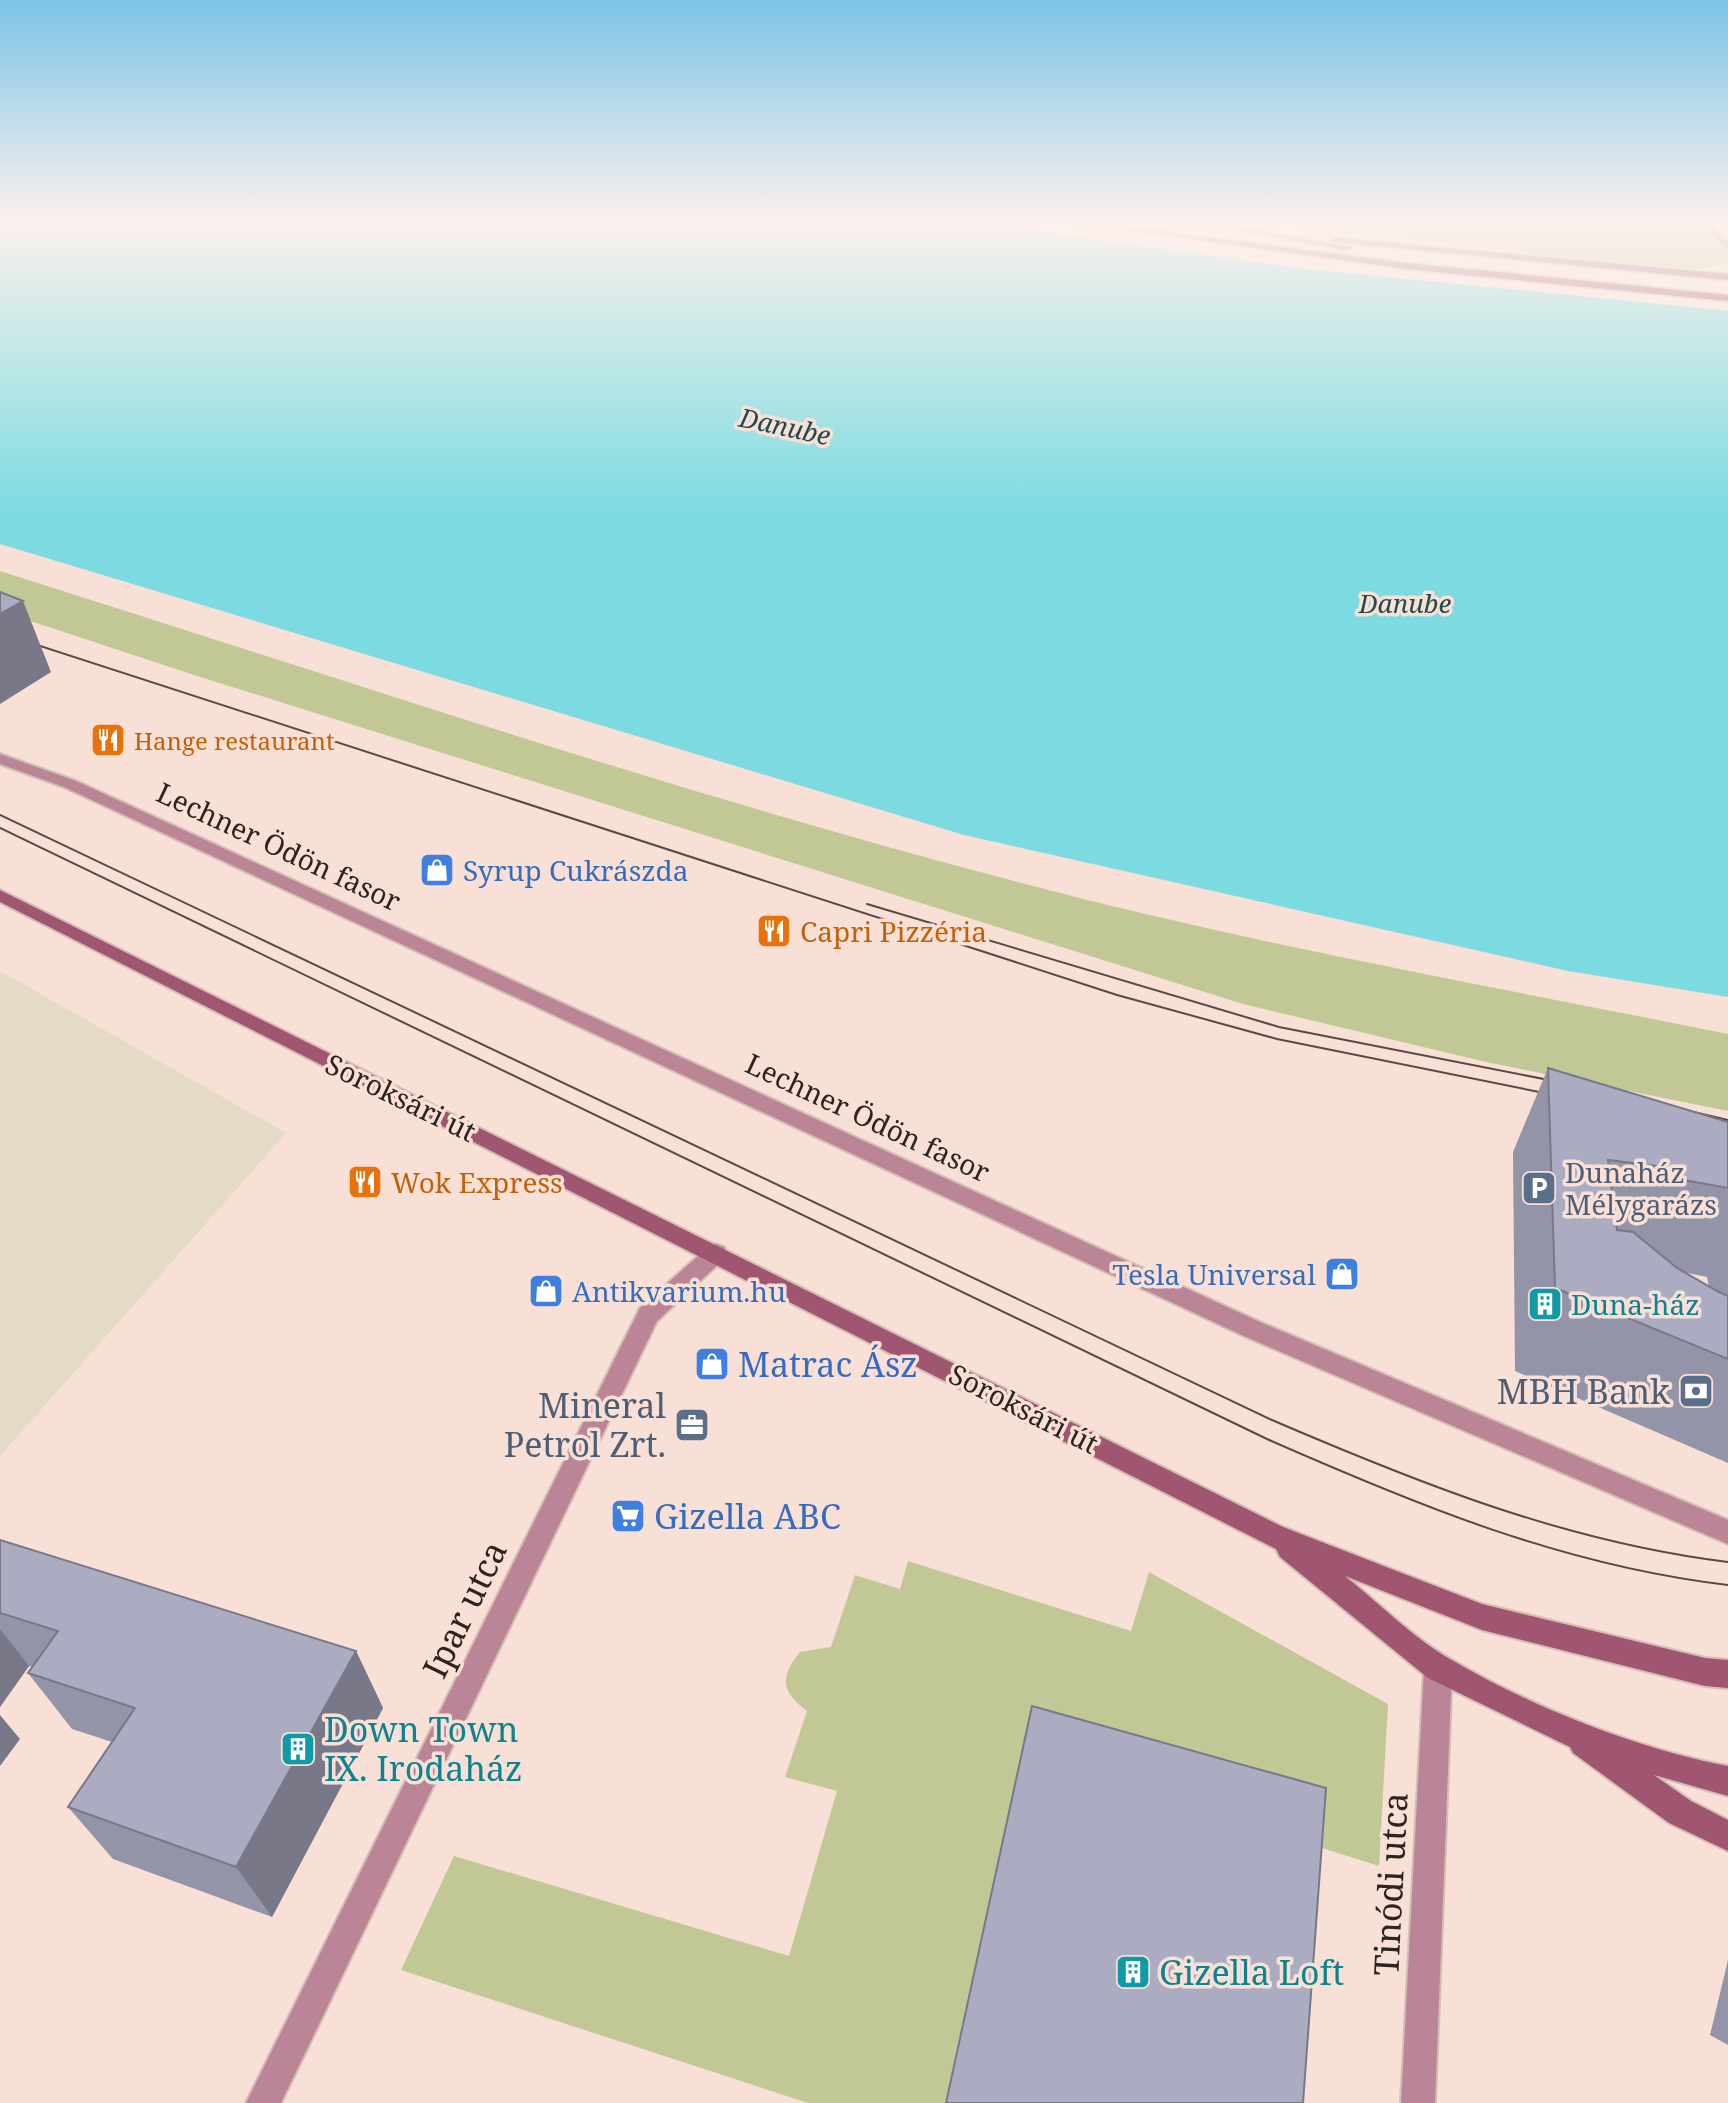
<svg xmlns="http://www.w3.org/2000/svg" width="1728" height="2103" font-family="'Noto Serif',serif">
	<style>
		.commercial { fill: #e4dbc6 }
		.green { fill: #c1c895 }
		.water { fill: #7bdbe1 }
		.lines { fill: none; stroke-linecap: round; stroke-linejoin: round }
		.street-casing { stroke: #d4beb6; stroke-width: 4 }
		.secondary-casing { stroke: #d4beb6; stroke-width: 4 }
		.street { fill: #ba8596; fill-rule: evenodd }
		.secondary { fill: #a05670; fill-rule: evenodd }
		.tram { stroke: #574a45; stroke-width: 2 }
		.wall { fill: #9394a7; fill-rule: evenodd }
		.shaded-wall { fill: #787888 }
		.building { fill: #abacc2; stroke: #787888; stroke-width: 2 }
		.labels { text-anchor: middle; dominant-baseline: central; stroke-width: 7; stroke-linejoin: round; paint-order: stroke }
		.far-food-label { font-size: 24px; fill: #c56008; stroke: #f9e0d7; text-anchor: start }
		.far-water-label { font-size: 26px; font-style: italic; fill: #204c4f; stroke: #f9e0d7 }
		.street-label { font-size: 28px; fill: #2d2420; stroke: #f9e0d7 }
		.shop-label { font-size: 28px; fill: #366cbe; stroke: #f9e0d7; text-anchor: start }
		.food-label { font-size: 28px; fill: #c56008; stroke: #f9e0d7; text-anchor: start }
		.service-label { font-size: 28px; fill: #4e5e75; stroke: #f9e0d7; text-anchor: start }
		.culture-label { font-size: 28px; fill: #0d838f; stroke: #f9e0d7; text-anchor: start }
		.near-shop-label { font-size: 34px; fill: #366cbe; stroke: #f9e0d7; text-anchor: start }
		.near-service-label { font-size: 34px; fill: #4e5e75; stroke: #f9e0d7; text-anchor: end }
		.near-street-label { font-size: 34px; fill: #2d2420; stroke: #f9e0d7 }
		.near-culture-label { font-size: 34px; fill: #0d838f; stroke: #f9e0d7; text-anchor: start }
	</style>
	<rect width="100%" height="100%" fill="#f9e0d7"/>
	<path class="commercial" d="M0,971L286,1133L0,1456Z"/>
	<path class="green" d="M1312,221H1709L1728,246V262L1702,269H1678L1300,227Z
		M0,571C343,679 685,796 1033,886C1262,946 1496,987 1728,1034V1111L1486,1062L1243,1004L194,675L0,611Z
		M908,1561L1131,1631L1149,1572L1388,1704L1379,1866L1300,1841L950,2103H808L401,1970L454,1856L789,1956L837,1791L785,1777L807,1711C780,1691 780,1677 800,1652L831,1647L855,1575L900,1589Z"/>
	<path class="water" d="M0,221H965L1298,268L1728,311V997L1568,971L964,835L0,544Z"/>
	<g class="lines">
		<g class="street-casing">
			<path id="street" d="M1319,221H1328L1308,239H1302V235Z
				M0,754L76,781L1260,1322L1728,1520V1544L1244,1336L64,787L0,764Z
				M716,1244L724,1247L727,1253L724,1259L657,1321L281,2103H246L640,1308L708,1247Z
				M1438,1654L1448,1658L1452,1668L1435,2103H1401L1424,1668L1428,1658Z"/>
		</g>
		<g class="secondary-casing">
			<path id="secondary" d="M1063,221H1085L1407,263L1728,295V301L1407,269Z
				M1185,221H1204L1352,247L1347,250Z
				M1705,221H1713L1715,228L1728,241V249L1708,231Z
				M1330,237L1728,274V280L1333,242Z
				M0,890L1283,1527L1482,1604L1705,1658L1728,1660V1688L1705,1686L1482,1630L1345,1576C1379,1603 1412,1637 1450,1659C1532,1707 1635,1748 1728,1766V1796L1654,1775L1691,1801L1728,1820V1851L1669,1823L1573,1753L1570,1747L1428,1678L1280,1557L1276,1549L0,902Z"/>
		</g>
		<use href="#street" class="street"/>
		<use href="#secondary" class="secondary"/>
		<path class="tram" d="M0,633L1117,995L1277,1039L1559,1096
			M0,815L1272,1420C1421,1484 1566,1542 1728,1562
			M0,828L1267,1439C1417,1505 1564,1566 1728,1585
			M867,904L1279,1027L1564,1083
			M1677,1108L1728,1120"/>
	</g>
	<path class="wall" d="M1548,1068L1728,1122V1463L1515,1371L1513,1152ZM1683,1272L1707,1277L1709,1287Z
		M0,1540L356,1651L383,1708L272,1917L113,1859L68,1807L112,1742L72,1729L28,1673L32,1667L29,1666L0,1707Z
		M1728,1960V2045L1710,2035Z"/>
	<path class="shaded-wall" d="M23,601L51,672L0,704V614Z
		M0,1629L29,1666L0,1707Z
		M356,1651L383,1708L272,1917L236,1867Z
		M0,1715L20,1739L0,1766Z"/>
	<path class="building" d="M0,592L23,601L0,614Z
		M1548,1068L1728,1122V1188L1684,1180L1680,1169L1608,1160L1617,1230L1633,1232L1677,1268L1719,1292L1728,1296V1359L1555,1288Z
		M0,1540L356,1651L236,1867L68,1807L135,1708L28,1673L58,1631L0,1613Z
		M1032,1706L1326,1788L1303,2103H946Z"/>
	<linearGradient id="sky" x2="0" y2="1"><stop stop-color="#7cc4e5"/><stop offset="0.43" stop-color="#fcf1ed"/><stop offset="1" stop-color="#fcf1ed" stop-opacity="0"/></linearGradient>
	<rect width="1728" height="515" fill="url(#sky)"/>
	<defs>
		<g id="restaurant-square" transform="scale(1.8)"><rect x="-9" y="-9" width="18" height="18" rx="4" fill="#e8710a" stroke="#f9e0d7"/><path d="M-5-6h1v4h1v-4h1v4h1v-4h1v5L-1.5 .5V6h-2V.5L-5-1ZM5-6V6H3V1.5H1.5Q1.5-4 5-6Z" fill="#fff"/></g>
		<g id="shop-square" transform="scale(1.8)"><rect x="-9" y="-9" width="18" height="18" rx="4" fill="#3f7fe0" stroke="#f9e0d7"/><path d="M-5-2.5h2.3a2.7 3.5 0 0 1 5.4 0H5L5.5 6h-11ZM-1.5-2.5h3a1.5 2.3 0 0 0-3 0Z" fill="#fff"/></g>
		<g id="parking-square" transform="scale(1.8)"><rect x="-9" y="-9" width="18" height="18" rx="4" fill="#5c6f8a" stroke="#f9e0d7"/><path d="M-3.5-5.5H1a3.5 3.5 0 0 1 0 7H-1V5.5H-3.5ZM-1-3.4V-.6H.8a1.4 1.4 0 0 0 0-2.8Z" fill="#fff"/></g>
		<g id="building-square" transform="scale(1.8)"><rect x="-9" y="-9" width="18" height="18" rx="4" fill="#0f9aa8" stroke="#f9e0d7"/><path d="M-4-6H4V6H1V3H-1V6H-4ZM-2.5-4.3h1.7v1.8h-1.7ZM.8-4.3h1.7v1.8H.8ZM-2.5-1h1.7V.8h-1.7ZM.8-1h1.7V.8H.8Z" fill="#fff"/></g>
		<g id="bank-square" transform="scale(1.8)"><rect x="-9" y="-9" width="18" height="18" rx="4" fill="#5c6f8a" stroke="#f9e0d7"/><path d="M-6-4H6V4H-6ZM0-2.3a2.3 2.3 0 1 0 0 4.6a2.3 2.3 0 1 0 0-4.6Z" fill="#fff"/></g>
		<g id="office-square" transform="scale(1.8)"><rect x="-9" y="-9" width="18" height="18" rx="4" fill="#5c6f8a" stroke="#f9e0d7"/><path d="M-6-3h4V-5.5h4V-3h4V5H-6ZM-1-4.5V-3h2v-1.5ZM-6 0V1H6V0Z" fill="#fff"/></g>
		<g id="supermarket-square" transform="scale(1.8)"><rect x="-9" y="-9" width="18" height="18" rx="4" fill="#3f7fe0" stroke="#f9e0d7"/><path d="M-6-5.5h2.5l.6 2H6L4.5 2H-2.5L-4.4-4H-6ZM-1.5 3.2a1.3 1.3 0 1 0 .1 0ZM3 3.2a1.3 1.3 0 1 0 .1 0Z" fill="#fff"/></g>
	</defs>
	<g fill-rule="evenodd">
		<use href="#restaurant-square" x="108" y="740"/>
		<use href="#shop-square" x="437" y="870"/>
		<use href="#restaurant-square" x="774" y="931"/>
		<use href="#restaurant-square" x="365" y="1182"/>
		<use href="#parking-square" x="1539" y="1188"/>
		<use href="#shop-square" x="1342" y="1274"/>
		<use href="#shop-square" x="546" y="1291"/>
		<use href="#building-square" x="1545" y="1304"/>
		<use href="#shop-square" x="712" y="1364"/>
		<use href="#bank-square" x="1696" y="1391"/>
		<use href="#office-square" x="692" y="1425"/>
		<use href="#supermarket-square" x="628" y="1516"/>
		<use href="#building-square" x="298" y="1749"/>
		<use href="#building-square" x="1133" y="1972"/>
	</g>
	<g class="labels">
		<g class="far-food-label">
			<text x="134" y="740">Hange restaurant</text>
		</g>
		<g class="far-water-label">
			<text transform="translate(785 426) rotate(12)">Danube</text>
			<text x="1405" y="603">Danube</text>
		</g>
		<g class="street-label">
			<text transform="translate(279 846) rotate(25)">Lechner Ödön fasor</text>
			<text transform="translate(401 1097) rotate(26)">Soroksári út</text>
			<text transform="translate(868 1117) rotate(25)">Lechner Ödön fasor</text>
			<text transform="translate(1024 1408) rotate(27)">Soroksári út</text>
		</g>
		<g class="shop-label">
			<text x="463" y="870">Syrup Cukrászda</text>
			<text x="1316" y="1274" text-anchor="end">Tesla Universal</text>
			<text x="572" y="1291">Antikvarium.hu</text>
		</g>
		<g class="food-label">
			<text x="800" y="931">Capri Pizzéria</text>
			<text x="391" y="1182">Wok Express</text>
		</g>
		<g class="service-label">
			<text x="1565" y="1172">Dunaház<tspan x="1565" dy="32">Mélygarázs</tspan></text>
		</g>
		<g class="culture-label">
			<text x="1571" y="1304">Duna-ház</text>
		</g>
		<g class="near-shop-label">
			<text x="738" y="1364">Matrac Ász</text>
			<text x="654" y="1516">Gizella ABC</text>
		</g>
		<g class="near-service-label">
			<text x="1670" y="1391">MBH Bank</text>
			<text x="666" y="1405">Mineral<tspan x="666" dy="39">Petrol Zrt.</tspan></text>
		</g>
		<g class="near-street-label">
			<text transform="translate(464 1609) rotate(-64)">Ipar utca</text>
			<text transform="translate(1390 1884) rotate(-87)">Tinódi utca</text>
		</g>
		<g class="near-culture-label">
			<text x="324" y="1729">Down Town<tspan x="324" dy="39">IX. Irodaház</tspan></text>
			<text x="1159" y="1972">Gizella Loft</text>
		</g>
	</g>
</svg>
